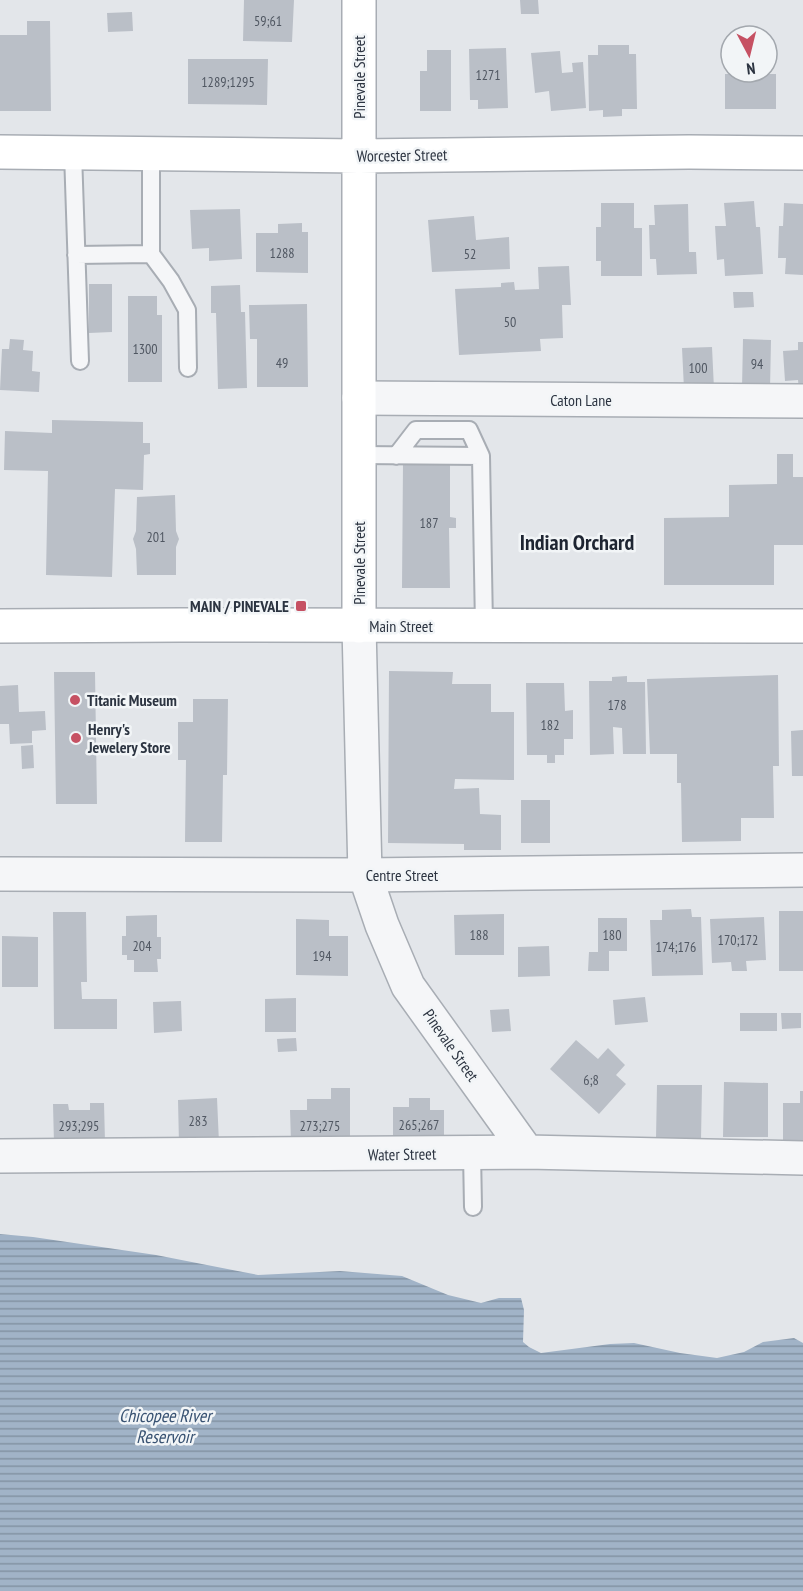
<svg xmlns="http://www.w3.org/2000/svg" width="803" height="1591" font-family="'PT Sans Narrow',sans-serif">
	<style>
		.water { fill: url(#water-rules) }
		.building { fill: #babfc7 }
		.lines { fill: none; stroke-linecap: round; stroke-linejoin: round }
		.lane-casing { stroke: #a8adb4; stroke-width: 20 }
		.street-casing { stroke: #a8adb4; stroke-width: 36 }
		.secondary-casing { stroke: #a8adb4; stroke-width: 36 }
		.lane { stroke: #f5f6f8; stroke-width: 16 }
		.street { stroke: #f5f6f8; stroke-width: 33 }
		.secondary { stroke: #fff; stroke-width: 33 }
		.poi-dot { fill: #c65163; stroke: #f2f5f7; stroke-width: 2 }
		.labels { text-anchor: middle; dominant-baseline: central; stroke-width: 5; stroke-linejoin: round; paint-order: stroke }
		.number-label { font-size: 14px; fill: #505762 }
		.street-label { font-size: 16px; fill: #2c3441; stroke: #f2f5f7 }
		.poi-label { font-size: 16px; font-weight: bold; fill: #2c3441; stroke: #f2f5f7; text-anchor: start }
		.water-label { font-size: 18px; font-style: italic; fill: #385272; stroke: #f2f5f7 }
		.district-label { font-size: 22px; font-weight: bold; fill: #1e2532; stroke: #f2f5f7 }
	</style>
	<defs>
		<pattern id="water-rules" width="6" height="5" patternUnits="userSpaceOnUse" patternTransform="scale(1.5)"><rect width="6" height="5" fill="#a1b3c7"/><path d="M0 2.5h6" fill="none" stroke="#8392a3"/></pattern>
	</defs>
	<rect width="100%" height="100%" fill="#e3e6ea"/>
	<path class="water" d="M0,1234L33,1237L156,1255L258,1275L340,1271L402,1276L448,1295L481,1303L499,1298H521L524,1310L523,1342L529,1347L541,1353L610,1344L634,1343L680,1353L717,1358L744,1352L763,1342L794,1338L803,1343V1591H0Z"/>
	<path class="building" d="M244,0H294L292,42L243,41Z
		M520,0H538L539,14H521Z
		M132,12L133,31L108,32L107,13Z
		M27,21H50L51,111H0V35H27Z
		M598,45H629V54H636L637,109H622V116L603,117V110L589,111L588,55H598Z
		M506,48L508,108L478,109V100H470L469,49Z
		M427,50H451V111H420V71H427Z
		M560,51L562,73L573,72L572,63L583,62L586,108L551,111L549,91L535,93L531,53Z
		M188,59H268L267,105L188,104Z
		M743,72H754V74H776V109H725V74H743Z
		M754,201L756,227H760L763,274L725,276L724,259L717,260L715,226H726L724,203Z
		M601,203H634V228H642V276H601V261H596V227H601Z
		M784,203L803,204V275L785,274L786,258H778L779,226H783Z
		M688,204L689,252H696L697,274L657,275L656,259H650L649,225H655L654,205Z
		M240,209L242,259L209,261V248L192,249L190,210Z
		M474,216L476,240L509,237L510,269L432,272L428,220Z
		M302,223V232H308V273L256,272V233H278V224Z
		M569,266L571,305H562L563,338L540,339L541,351L459,355L455,289L501,287V283L514,282L515,290L539,289L538,267Z
		M89,284H112V332L89,333Z
		M240,285L241,312H245L247,388L218,389L216,313H211V286Z
		M733,292H753L754,307L734,308Z
		M128,296H157V315H162V382H128Z
		M307,304L308,387H257V339H250L249,305Z
		M10,339L24,340L23,350L33,351L32,371L40,372L39,392L0,390L2,349H9Z
		M743,339L771,340L770,389L742,388Z
		M798,342H803V390H799L798,380L785,381L783,351L798,350Z
		M712,347L714,389H684L682,348Z
		M52,420L143,422V443H150V454L144,455L143,490L115,489L112,577L46,575L48,471L4,470L5,431L52,433Z
		M777,454H793V477H803V545H774V585H664V518L729,517V485L777,484Z
		M403,464H450V517L456,518V528H449L450,588H402Z
		M175,495L176,531L179,539L176,547V575H137L136,549L133,539L136,531L137,497Z
		M389,671L453,672L452,684H491V712H514V780L455,779L454,789L479,788L480,814L501,815V850H464V844L388,843Z
		M54,672H95L97,804H56Z
		M778,675L779,766H773L774,818H741V841L682,842L681,783H677V754H650L647,679Z
		M627,676V682H645L646,754H623L622,728L613,727L614,754L590,755L589,681H612V677Z
		M526,683H564L565,711L573,710V739H564V755H555V763H547V755H527Z
		M18,685L19,712L45,711L46,730L32,731V743L10,744L9,724H0V686Z
		M193,699H228L227,775H223L222,842H185L186,760H178V722H193Z
		M803,730V776H792L791,731Z
		M33,745L34,768L22,769L21,746Z
		M521,800H550V843H521Z
		M691,909L692,917H701L703,975L652,976L650,920H662V910Z
		M779,911H803V971H779Z
		M53,912H86L87,982H81L82,999H117V1029H54Z
		M504,914V955H455L454,915Z
		M157,915V937H161V959H157L158,972H134V960H127V955H122V936H126V916Z
		M764,917L766,960L746,961L747,971H732L731,962L712,963L710,919Z
		M598,918H627V951H609V971H588L589,952H598Z
		M296,919L329,920V936H348V976L296,975Z
		M2,936L38,937V987H2Z
		M549,946L550,976L518,977V947Z
		M645,997L648,1022L615,1025L613,1000Z
		M296,998V1032H265V999Z
		M181,1001L182,1031L154,1033L153,1002Z
		M509,1009L511,1031L492,1032L490,1010Z
		M740,1013H777V1031H740Z
		M781,1013H801V1028L782,1029Z
		M296,1038L297,1051L278,1052L277,1039Z
		M576,1040L598,1059L608,1048L625,1065L616,1075L626,1084L599,1114L550,1069Z
		M724,1082L768,1083V1137H723Z
		M657,1085H702L701,1140L656,1139Z
		M331,1088H350V1141L291,1142L290,1110H307V1099H331Z
		M800,1091H803V1142L783,1141V1103H800Z
		M217,1098L219,1143L179,1144L178,1100Z
		M409,1098H430V1110H444V1141H393V1107H409Z
		M90,1103H104L105,1142L54,1144L53,1104H68L69,1110H90Z"/>
	<g class="lines">
		<g class="lane-casing">
			<path id="lane" d="M73,153L80,361
				M151,254L171,281L187,310L188,368
				M76,255L151,254V154
				M359,455L481,456
				M396,456L416,430H469L481,456L484,626
				M472,1153L473,1207"/>
		</g>
		<g class="street-casing">
			<path id="street" d="M359,398L803,401
				M359,626L365,875L382,925L408,986L527,1152
				M0,874L365,875L803,870
				M0,1156L527,1152L803,1158"/>
		</g>
		<g class="secondary-casing">
			<path id="secondary" d="M359,0V626
				M0,152L359,156L689,152L803,153
				M0,626L181,625L803,626"/>
		</g>
		<use href="#lane" class="lane"/>
		<use href="#street" class="street"/>
		<use href="#secondary" class="secondary"/>
	</g>
	<g class="poi-dot">
		<rect x="295" y="600" width="12" height="12" rx="3"/>
		<circle cx="75" cy="700" r="6"/>
		<circle cx="76" cy="738" r="6"/>
	</g>
	<g class="labels">
		<g class="number-label">
			<text x="268" y="21">59;61</text>
			<text x="488" y="75">1271</text>
			<text x="228" y="82">1289;1295</text>
			<text x="282" y="253">1288</text>
			<text x="470" y="254">52</text>
			<text x="510" y="322">50</text>
			<text x="145" y="349">1300</text>
			<text x="282" y="363">49</text>
			<text x="757" y="364">94</text>
			<text x="698" y="368">100</text>
			<text x="429" y="523">187</text>
			<text x="156" y="537">201</text>
			<text x="617" y="705">178</text>
			<text x="550" y="725">182</text>
			<text x="479" y="935">188</text>
			<text x="612" y="935">180</text>
			<text x="738" y="940">170;172</text>
			<text x="142" y="946">204</text>
			<text x="676" y="947">174;176</text>
			<text x="322" y="956">194</text>
			<text x="591" y="1080">6;8</text>
			<text x="198" y="1121">283</text>
			<text x="419" y="1125">265;267</text>
			<text x="79" y="1126">293;295</text>
			<text x="320" y="1126">273;275</text>
		</g>
		<g class="street-label">
			<text transform="translate(359 77) rotate(-90)">Pinevale Street</text>
			<text transform="translate(402 155) rotate(-1)">Worcester Street</text>
			<text x="581" y="400">Caton Lane</text>
			<text transform="translate(359 563) rotate(-90)">Pinevale Street</text>
			<text x="401" y="626">Main Street</text>
			<text x="402" y="875">Centre Street</text>
			<text transform="translate(451 1045) rotate(55)">Pinevale Street</text>
			<text transform="translate(402 1154) rotate(-1)">Water Street</text>
		</g>
		<g class="poi-label">
			<text x="289" y="606" text-anchor="end">MAIN / PINEVALE</text>
			<text x="87" y="700">Titanic Museum</text>
			<text x="88" y="729">Henry's<tspan x="88" dy="18">Jewelery Store</tspan></text>
		</g>
		<g class="water-label">
			<text x="165" y="1415">Chicopee River<tspan x="165" dy="21">Reservoir</tspan></text>
		</g>
		<g class="district-label">
			<text x="577" y="542">Indian Orchard</text>
		</g>
	</g>
	<g transform="translate(749 54) rotate(173)"><circle r="28" fill="#f2f5f7" stroke="#a3a8ae" stroke-width="1.5"/>
	<path d="M0-4.5L10 22L0 15L-10 22Z" fill="#c65163"/>
	<text y="-9" font-size="16" font-weight="bold" text-anchor="middle" fill="#2c3441">N</text>
	</g>
</svg>
